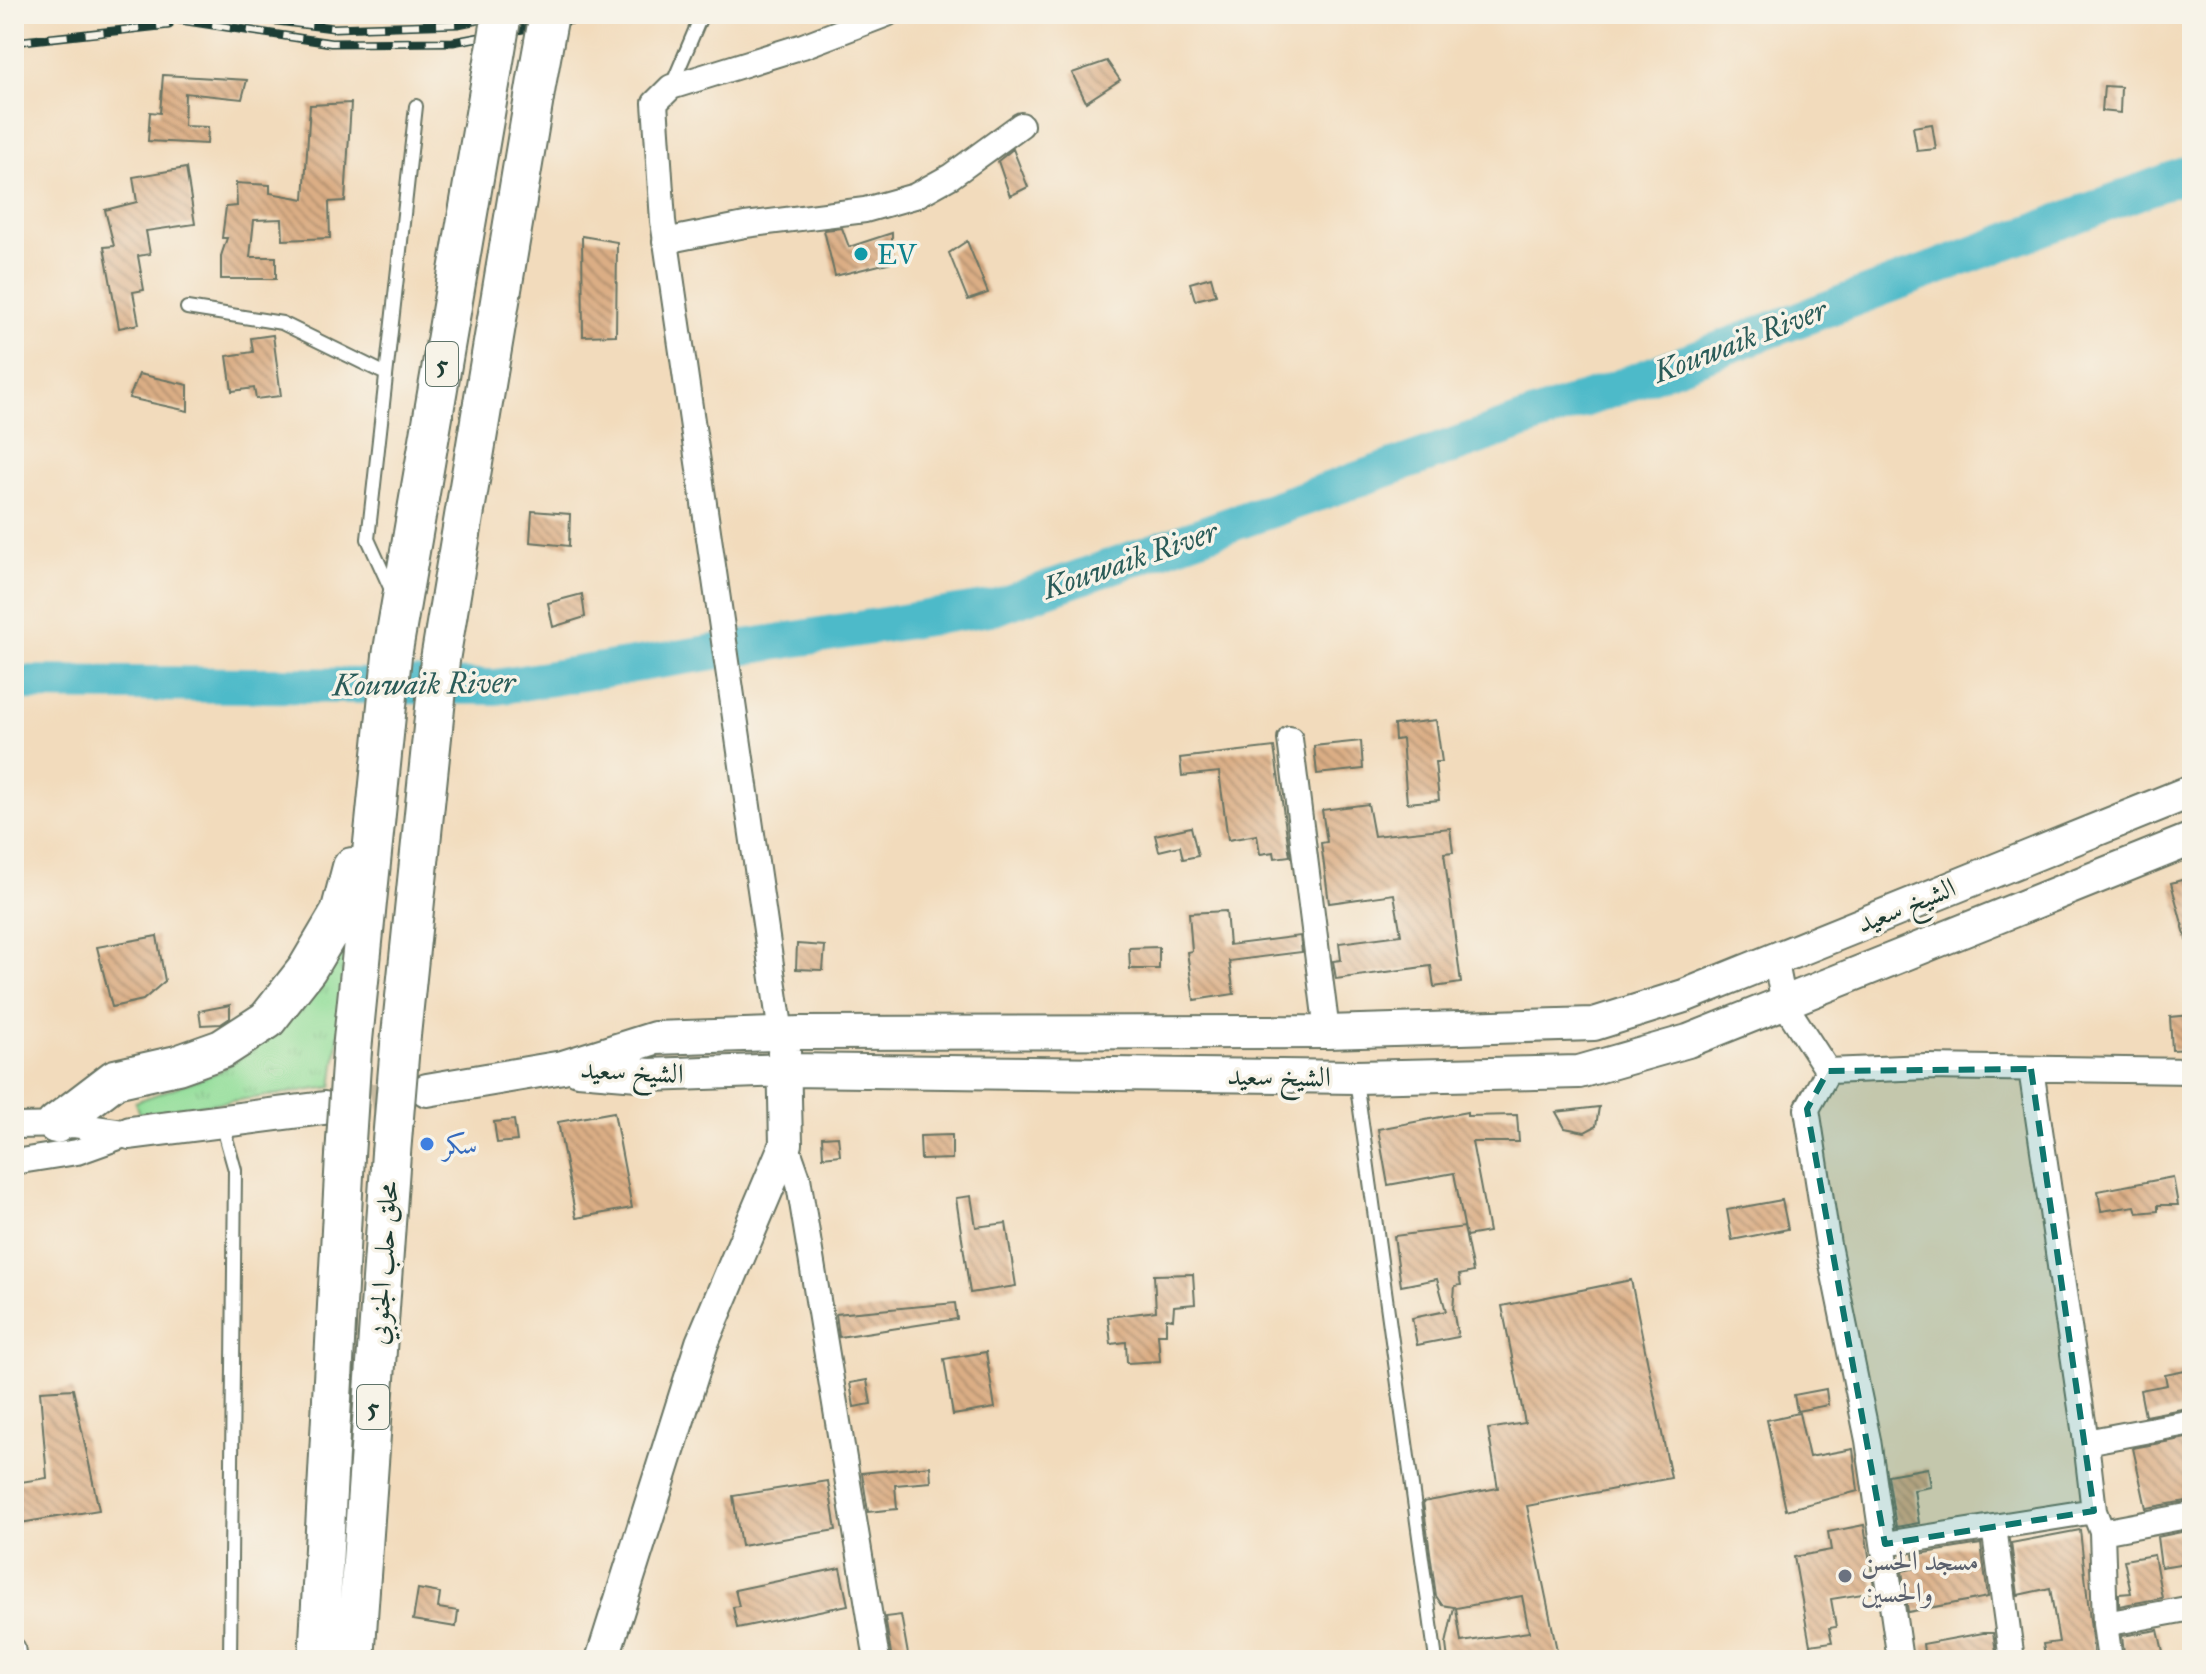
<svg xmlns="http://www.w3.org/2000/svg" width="2206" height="1674" font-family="'IM FELL Great Primer',Amiri,serif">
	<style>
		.grass { fill: url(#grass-tufts); stroke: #598e67; stroke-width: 2 }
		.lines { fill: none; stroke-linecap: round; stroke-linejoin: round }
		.river { stroke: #4ebac9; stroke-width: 36 }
		.building { fill: url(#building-back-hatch); fill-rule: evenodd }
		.secondary-tunnel { stroke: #c8bba1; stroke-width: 32; stroke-dasharray: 32 16; stroke-linecap: butt }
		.service-casing { stroke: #697464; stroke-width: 16 }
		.minor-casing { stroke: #697464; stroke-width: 28 }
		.secondary-casing { stroke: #697464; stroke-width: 36 }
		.trunk-casing { stroke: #697464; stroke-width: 42 }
		.service { stroke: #fff; stroke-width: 12 }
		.minor { stroke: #fff; stroke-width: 24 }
		.secondary { stroke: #fff; stroke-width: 32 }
		.trunk { stroke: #fff; stroke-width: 38 }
		.rail-casing { stroke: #1f3d34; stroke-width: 9 }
		.rail { stroke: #f7f3e8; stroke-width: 6; stroke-dasharray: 18; stroke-linecap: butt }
		.trunk-bridge-casing { stroke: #697464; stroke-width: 42; stroke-linecap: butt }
		.trunk-bridge { stroke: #fff; stroke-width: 38 }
		.marked { fill: #0f766e; fill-opacity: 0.2; stroke: #0f766e; stroke-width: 6; stroke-dasharray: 16 10; stroke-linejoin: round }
		.culture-dot { fill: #0f9aa8; stroke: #f7f3e8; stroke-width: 3 }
		.shop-dot { fill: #3f7fe0; stroke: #f7f3e8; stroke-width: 3 }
		.worship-dot { fill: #6b7280; stroke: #f7f3e8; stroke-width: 3 }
		.labels { text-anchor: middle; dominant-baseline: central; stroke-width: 7; stroke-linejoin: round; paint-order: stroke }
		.shield { fill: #f7f3e8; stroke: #60746a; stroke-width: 2 }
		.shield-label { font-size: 26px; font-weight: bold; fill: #1f3d34 }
		.culture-label { font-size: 28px; fill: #0d838f; stroke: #f7f3e8; text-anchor: start }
		.street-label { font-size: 28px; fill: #1f3d34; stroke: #f7f3e8 }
		.shop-label { font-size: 28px; fill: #366cbe; stroke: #f7f3e8; text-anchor: start }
		.worship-label { font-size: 28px; fill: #5b616d; stroke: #f7f3e8; text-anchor: start }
		.water-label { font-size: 30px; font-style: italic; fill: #2b5c59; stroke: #f7f3e8 }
	</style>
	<defs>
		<pattern id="grass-tufts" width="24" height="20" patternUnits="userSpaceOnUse" patternTransform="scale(2)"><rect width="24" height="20" fill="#93de9a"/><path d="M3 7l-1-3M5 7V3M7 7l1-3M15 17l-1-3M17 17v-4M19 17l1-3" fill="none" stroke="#7ebf85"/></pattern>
		<pattern id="building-back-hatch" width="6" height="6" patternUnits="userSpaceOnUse" patternTransform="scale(2)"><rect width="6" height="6" fill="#dbae85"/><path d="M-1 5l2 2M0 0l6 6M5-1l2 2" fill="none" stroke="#b18f6e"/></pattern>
	</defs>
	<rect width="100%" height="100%" fill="#f7f3e8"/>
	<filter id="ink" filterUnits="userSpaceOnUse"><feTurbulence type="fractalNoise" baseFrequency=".0125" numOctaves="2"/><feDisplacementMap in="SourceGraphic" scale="16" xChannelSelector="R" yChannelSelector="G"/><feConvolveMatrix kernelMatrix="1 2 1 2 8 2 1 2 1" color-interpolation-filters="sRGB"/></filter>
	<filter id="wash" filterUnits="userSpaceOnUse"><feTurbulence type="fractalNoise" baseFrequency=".006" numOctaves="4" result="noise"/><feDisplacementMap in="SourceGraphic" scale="32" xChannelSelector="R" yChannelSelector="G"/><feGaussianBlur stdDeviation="1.8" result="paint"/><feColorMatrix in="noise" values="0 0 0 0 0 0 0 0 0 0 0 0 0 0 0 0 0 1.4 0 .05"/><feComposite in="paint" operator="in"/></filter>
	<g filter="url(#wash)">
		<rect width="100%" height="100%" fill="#f2dbbc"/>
		<path class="grass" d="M354,918L332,1087L139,1114L135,1102L218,1072L251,1051Z"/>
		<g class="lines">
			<path class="river" d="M14,683L496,687L996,607L1603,393L2192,172"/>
		</g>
		<g id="blocks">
			<path class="building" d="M1107,61L1120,80L1086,102L1072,73Z
				M163,75L247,80L242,99L185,93L184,126L208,127L207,144L148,141L150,112L160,113Z
				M2104,86L2121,87L2120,113L2102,111Z
				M351,103L345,201L329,202L330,238L283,240L282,219L254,220L250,257H276V279H221V256L227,238H222L226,207L237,206L236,183L270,185V193L304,199L310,105Z
				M1932,124L1936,149L1917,151L1913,127Z
				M1013,149L1028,187L1010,196L998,161Z
				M186,168L195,224L146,231L150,254L138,256L144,290L133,292L139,324L119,328L104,247L114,246L105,210L137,202L133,177Z
				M842,228L849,247L892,233V262L835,276L824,230Z
				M582,236L617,242L616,335L583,336Z
				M967,241L988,293L968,300L949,253Z
				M1211,277L1216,295L1195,300L1190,283Z
				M273,335L281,396L256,399L254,388L232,391L227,356L253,352L251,338Z
				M139,374L188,385V411L129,398Z
				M532,511L570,514L569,546L530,542Z
				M582,594L585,617L553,627L548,603Z
				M1436,720L1442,762H1435L1439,800L1407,803L1402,739L1395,740L1394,725Z
				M1361,741L1363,769L1317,774L1314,746Z
				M1274,747L1290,856L1275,858L1274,852L1260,854L1257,835L1228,840L1219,772L1182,776L1180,758Z
				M1368,804L1374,836L1450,828L1453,852L1444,853L1461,983L1434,987L1431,966L1336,979L1333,961L1341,960L1339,943L1401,935L1394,894L1329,903L1321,843L1327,842L1322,810Z
				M1191,827L1198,856L1183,859L1180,846L1159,851L1155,835Z
				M2192,877V941L2187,942L2171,883Z
				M1226,911L1229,945L1300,936L1302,952L1229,961L1234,994L1194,1000L1187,952L1192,951L1189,913Z
				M157,936L165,981L143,1000L112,1007L97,947Z
				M797,944L825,946L823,970L796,969Z
				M1159,947V969H1130L1129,948Z
				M230,1005V1018L221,1024L201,1025L199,1011Z
				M2192,1015V1049L2172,1050L2170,1017Z
				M1599,1107L1596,1126L1585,1132L1565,1128L1556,1112Z
				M614,1112L632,1208L576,1218L558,1122Z
				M1467,1112V1116L1517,1115L1519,1142H1472L1489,1232L1466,1236L1454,1173L1388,1185L1378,1129Z
				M514,1120L517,1141L497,1143L494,1122Z
				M952,1135V1159L921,1160L920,1136Z
				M838,1136L840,1155L823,1157L822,1137Z
				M2173,1177L2178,1205H2158V1211L2137,1213L2135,1206L2101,1211L2098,1191Z
				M971,1196L976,1227L1006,1223L1016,1286L970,1293L956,1198Z
				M1782,1200L1788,1229L1732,1240L1727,1210Z
				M1464,1227L1473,1272L1459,1275L1461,1285L1455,1286L1453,1310L1458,1337L1417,1345L1412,1318L1446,1311L1437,1279L1401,1286L1394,1236Z
				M1193,1274L1195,1304L1174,1306L1173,1319L1166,1318V1334H1158L1160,1361L1127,1363L1126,1342L1111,1344L1108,1317L1156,1311L1154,1275Z
				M1631,1280L1671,1478L1527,1506L1559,1660H1448L1446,1644L1454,1607L1442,1605L1436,1596L1423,1502L1498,1488L1488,1429L1525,1423L1502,1306ZM1522,1596L1529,1632L1461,1642L1456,1608Z
				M955,1303L957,1319L839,1337L836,1314Z
				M986,1352L995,1408L953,1415L944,1359Z
				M2185,1371L2192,1407L2145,1416L2140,1390L2167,1385L2165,1375Z
				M867,1380L871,1404L854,1407L850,1383Z
				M73,1389L99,1510L14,1524V1483L47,1478L40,1391Z
				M1826,1389L1828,1405L1797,1411L1794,1395Z
				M1799,1413L1809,1457L1853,1449L1858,1491L1786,1510L1767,1420Z
				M2192,1437V1500L2146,1508L2133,1448Z
				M930,1466L931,1482L895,1485L897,1509L868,1512L862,1473Z
				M1928,1468L1931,1487L1914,1490L1919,1523L1896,1527L1888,1475Z
				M828,1481L836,1530L741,1546L733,1496Z
				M1864,1525L1875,1592L1831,1599L1836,1627L1829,1628L1832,1642L1810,1645L1794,1557L1831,1550L1828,1532Z
				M2080,1530L2094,1657L2046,1660L2043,1644L2059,1642L2050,1588L2018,1595L2011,1543Z
				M2191,1530L2192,1562L2161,1567L2157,1537Z
				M1981,1544L1988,1597L1908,1612L1902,1571L1916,1568L1913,1555Z
				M2154,1555L2162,1598L2119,1606V1594L2131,1593L2124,1560Z
				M840,1568L848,1605L737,1628L733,1607L739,1606L735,1590Z
				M418,1589L440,1593L438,1608L458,1611L456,1627L413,1620Z
				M901,1615L909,1660H892L885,1617Z
				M2158,1630L2165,1660H2125L2122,1636Z
				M1983,1633H1993L1996,1651L1974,1654L1973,1651L1925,1659L1923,1644Z"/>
		</g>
	</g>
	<g filter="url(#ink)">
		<use href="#blocks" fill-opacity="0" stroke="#697464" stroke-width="2"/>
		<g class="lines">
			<path class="secondary-tunnel" d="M324,1108L420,1091"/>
			<g class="service-casing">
				<path id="service" d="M671,87L702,14
					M187,308L282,323L386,374
					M393,594L368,539L416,106
					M1356,1080L1436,1660
					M222,1124L235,1170L230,1660
					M14,1646H18L20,1660"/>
			</g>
			<g class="minor-casing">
				<path id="minor" d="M665,241L745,225L865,210L915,196L951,176L1021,125
					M1290,739L1327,1032
					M1775,958L1784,1003L1828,1071L1807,1109L1828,1245L1868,1440L1900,1660
					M781,1034L663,221L655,103L671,87L803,46L887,14
					M2031,1069L2086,1442
					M1828,1071L1927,1067L2192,1071
					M14,1126L74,1125L130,1133
					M786,1144L798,1178L877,1660
					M14,1162L77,1152L130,1133
					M1994,1527L2012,1660
					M2102,1532L2192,1515
					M1885,1544L2094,1511
					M2105,1624L2192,1608
					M2110,1660L2105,1624L2102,1532L2094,1511L2086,1442L2192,1422"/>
			</g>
			<g class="secondary-casing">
				<path id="secondary" d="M578,1069L650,1075L787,1070L1356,1077L1579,1072L1688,1041L2192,839
					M427,1090L563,1067L655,1038L801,1033L1327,1032L1594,1024L1684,996L2192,791
					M130,1133L324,1108
					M602,1660L702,1343L786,1144L784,1052"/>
			</g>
			<g class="trunk-casing">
				<path id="trunk" d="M400,1045L440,660L537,80
					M352,1050L392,656L492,73
					M56,1124L115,1079L177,1065L222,1049L267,1020L307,969L340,913L352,867
					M318,1660L345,1156
					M355,1660L391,1153"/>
			</g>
			<use href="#service" class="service"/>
			<use href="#minor" class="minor"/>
			<use href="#secondary" class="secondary"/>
			<use href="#trunk" class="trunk"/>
			<g class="rail-casing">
				<path id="rail" d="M141,14L331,43L453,42L605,14
					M222,14L333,28L458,24L509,14
					M14,42L169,25"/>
			</g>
			<use href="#rail" class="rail"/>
			<g class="trunk-bridge-casing">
				<path id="trunk-bridge" d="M492,73L502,14
					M537,80L549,14
					M391,1153L400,1045
					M345,1156L352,1050"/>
			</g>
			<use href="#trunk-bridge" class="trunk-bridge"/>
		</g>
	</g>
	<path class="marked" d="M2031,1069L2094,1511L1885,1544L1807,1109L1828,1071Z"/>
	<circle class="culture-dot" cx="861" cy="254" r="8"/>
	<circle class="shop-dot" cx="427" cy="1144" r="8"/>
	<circle class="worship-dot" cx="1845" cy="1576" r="8"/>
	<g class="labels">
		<g class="shield">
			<rect x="426" y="342" width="32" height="44" rx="6"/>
			<rect x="357" y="1385" width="32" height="44" rx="6"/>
		</g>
		<g class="shield-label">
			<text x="442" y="364">5</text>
			<text x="373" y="1407">5</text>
		</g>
		<g class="culture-label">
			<text x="877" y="254">EV</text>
		</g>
		<g class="street-label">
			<text transform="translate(1906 905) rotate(-22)">الشيخ سعيد</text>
			<text transform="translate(632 1071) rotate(3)">الشيخ سعيد</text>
			<text transform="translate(1279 1076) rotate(1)">الشيخ سعيد</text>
			<text transform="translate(383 1263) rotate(-86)">محلق حلب الجنوبي</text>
		</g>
		<g class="shop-label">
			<text x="443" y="1144">سكر</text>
		</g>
		<g class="worship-label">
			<text x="1861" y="1560">مسجد الحسن<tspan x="1861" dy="32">والحسين</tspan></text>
		</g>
		<g class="water-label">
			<text transform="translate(1740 341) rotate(-21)">Kouwaik River</text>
			<text transform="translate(1130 560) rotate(-19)">Kouwaik River</text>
			<text transform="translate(424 684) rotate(-1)">Kouwaik River</text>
		</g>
	</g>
	<rect width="2206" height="1674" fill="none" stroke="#f7f3e8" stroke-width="48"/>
</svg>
